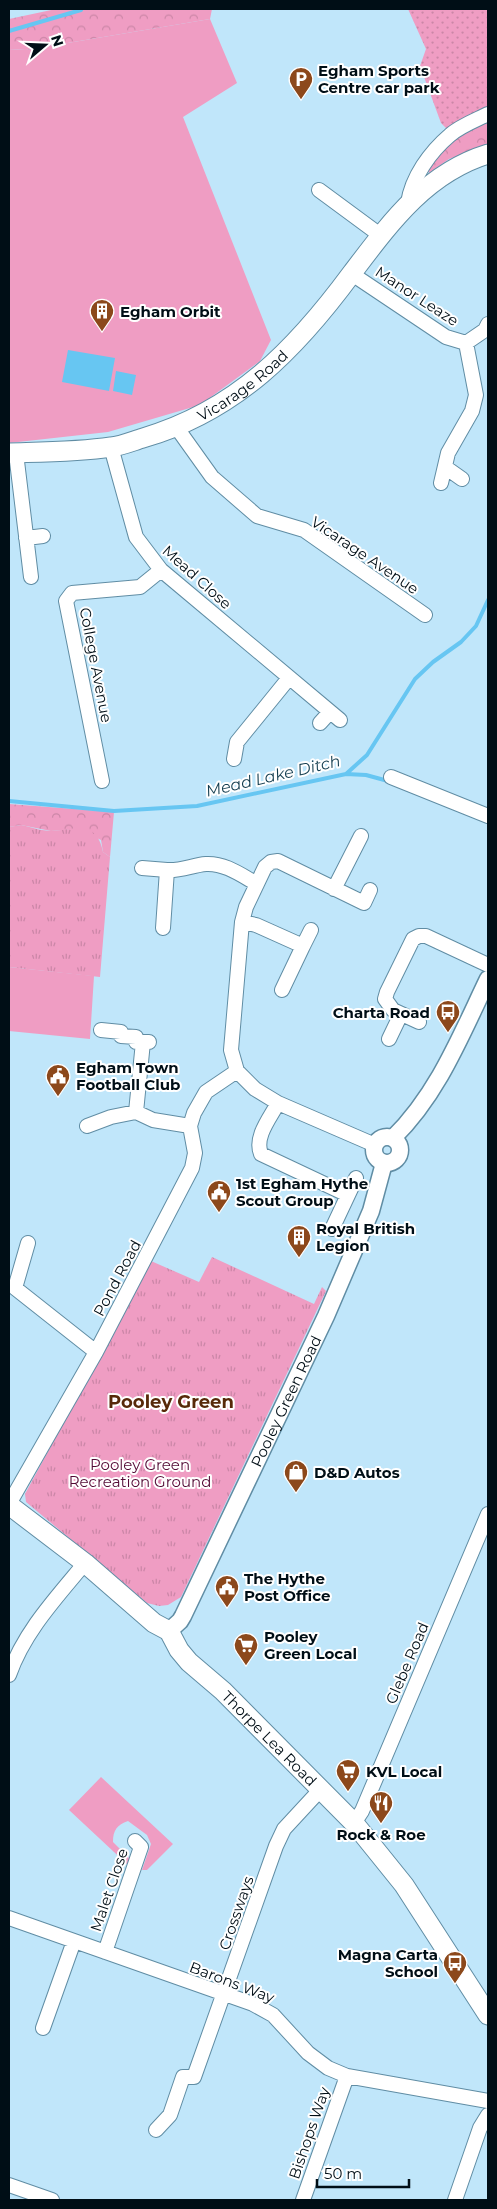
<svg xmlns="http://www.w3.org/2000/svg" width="497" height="2209" font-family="Montserrat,sans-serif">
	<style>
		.grass { fill: #ef9dc3 }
		.forest { fill: url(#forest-crowns) }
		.park { fill: url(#park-tufts) }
		.garden { fill: url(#garden-dots) }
		.water { fill: #67c6f2 }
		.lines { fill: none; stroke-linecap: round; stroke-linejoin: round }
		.stream { stroke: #67c6f2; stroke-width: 4 }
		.minor-casing { stroke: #608da4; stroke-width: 16 }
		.tertiary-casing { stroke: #608da4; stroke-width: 19 }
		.secondary-casing { stroke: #608da4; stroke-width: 21 }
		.minor { stroke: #fff; stroke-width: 14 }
		.tertiary { stroke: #fff; stroke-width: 16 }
		.secondary { stroke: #fff; stroke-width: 19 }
		.labels { text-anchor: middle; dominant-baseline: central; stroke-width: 4; stroke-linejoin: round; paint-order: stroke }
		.poi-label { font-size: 15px; font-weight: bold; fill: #000e16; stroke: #fff; text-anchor: start }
		.street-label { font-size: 15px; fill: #000e16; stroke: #fff }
		.park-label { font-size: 15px; fill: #530a35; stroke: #fff }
		.water-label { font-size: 16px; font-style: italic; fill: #133d4f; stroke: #fff }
		.quarter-label { font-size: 18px; font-weight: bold; fill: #572909; stroke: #fff }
	</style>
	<defs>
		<pattern id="forest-crowns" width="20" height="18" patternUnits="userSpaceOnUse" patternTransform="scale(1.25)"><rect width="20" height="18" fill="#ef9dc3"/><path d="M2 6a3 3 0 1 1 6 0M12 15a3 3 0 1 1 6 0" fill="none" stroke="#cb86a7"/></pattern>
		<pattern id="park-tufts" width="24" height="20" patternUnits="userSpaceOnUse" patternTransform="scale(1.25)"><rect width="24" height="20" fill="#ef9dc3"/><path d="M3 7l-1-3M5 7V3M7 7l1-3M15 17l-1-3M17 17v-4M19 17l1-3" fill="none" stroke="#cb86a7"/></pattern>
		<pattern id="garden-dots" width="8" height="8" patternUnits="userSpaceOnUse" patternTransform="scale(1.25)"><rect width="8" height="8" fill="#ef9dc3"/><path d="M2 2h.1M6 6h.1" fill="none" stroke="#cb86a7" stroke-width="1.8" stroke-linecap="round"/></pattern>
	</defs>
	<rect width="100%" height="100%" fill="#c0e6fa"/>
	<path class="grass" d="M210,19L237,83L183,117L271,340L260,361L200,405L108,432L9,443V49L26,50Z
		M9,967L94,976L90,1039L9,1031Z
		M101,1777L173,1844L147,1870H142L151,1844L147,1835L128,1821C117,1825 113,1830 113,1842L131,1860L129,1866L69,1810Z"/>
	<path class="forest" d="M56,9H212L210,19L26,50L9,49V19Z
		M488,121V144L449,159L429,173L427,167L451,141Z
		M9,804L114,812L110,857L103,852L101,840L78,829L51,831L21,825L9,827Z"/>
	<path class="park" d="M21,825C31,827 41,831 52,831C77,829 97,821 103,852L110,857L100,977L9,967V827Z
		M212,1257L314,1304L322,1287L326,1291L181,1597L168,1605L159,1606L147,1603L26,1502L25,1494L151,1261L199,1282Z"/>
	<path class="garden" d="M408,9H488V112L448,130L441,123L420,66L426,49Z"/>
	<path class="water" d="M68,350L115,358L109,391L62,382Z
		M116,371L136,375L132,395L113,391Z"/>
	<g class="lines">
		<path class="stream" d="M9,31L81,10
			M346,774L366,775L388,781
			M9,801L114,811L197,806L346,774L367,755L415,679L433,662L461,642L476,626L488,600"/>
		<g class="minor-casing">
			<path id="minor" d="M319,190L380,235
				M408,203C412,177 430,152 450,135C460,126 476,120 488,114
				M352,274L446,337L466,343L485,330L488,324
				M177,428L212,477L257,516L304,530L425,615
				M111,447L136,537L161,570L340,720
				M16,453L31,577
				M445,467L462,479
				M441,483L448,453L472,411L476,395L466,343
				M26,538L43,536
				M320,723L330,712
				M234,759L237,742L289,678
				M391,777L488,816
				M102,781L66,601L72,593L140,587L161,570
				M142,868L167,870
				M334,889L361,836
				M370,890L364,903L278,861L271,862L265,867L246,907L242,922L231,1050L237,1071L255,1089L278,1103L375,1145
				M242,922L256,925L303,946L282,990
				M163,928L167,870C181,871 193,865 206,864C225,863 241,875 257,884
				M303,946L311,930
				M419,1022L393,1010L385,999L387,992L413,939L419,936H426L488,965
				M101,1030L121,1032V1036L136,1037V1042H149
				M389,1039L401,1014
				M278,1103C270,1118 254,1137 261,1154L348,1195L332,1229
				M136,1112L153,1120L190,1126
				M87,1126L111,1117L136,1112L143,1042
				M348,1195L356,1178
				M28,1243L15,1288L96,1352
				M9,1504L96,1352L192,1168L195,1153L190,1126L194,1113L206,1092L237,1071
				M9,1675C24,1632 56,1598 85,1563
				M354,1823L362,1811L488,1514
				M9,1918L253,2004L273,2015L308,2053L328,2068L347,2076L488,2101
				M105,1952L141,1847L135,1841
				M43,2028L74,1941
				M156,2130L170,2115L183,2077H194L276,1846L284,1829L321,1789
				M9,2185L52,2200
				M303,2200L347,2076
				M455,2200L480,2128L488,2115"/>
		</g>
		<g class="tertiary-casing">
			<g id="tertiary">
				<circle cx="387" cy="1150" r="13"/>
				<path d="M393,1138C438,1094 461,1035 488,979"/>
				<path id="s1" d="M169,1631L180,1621L183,1616L326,1316L371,1211L384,1163"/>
			</g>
		</g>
		<g class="secondary-casing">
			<g id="secondary">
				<path id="s2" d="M9,453C42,452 78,452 111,447C121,446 133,441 143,438C236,411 296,349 352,273C390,223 426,173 488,154"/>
				<path id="s3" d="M9,1505L85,1563L154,1623L169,1631L179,1650L189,1662L223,1691L354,1823L404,1885L488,2015"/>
			</g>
		</g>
		<use href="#minor" class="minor"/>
		<use href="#tertiary" class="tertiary"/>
		<use href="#secondary" class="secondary"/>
	</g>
	<defs>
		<g id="parking-pin" transform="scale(1.25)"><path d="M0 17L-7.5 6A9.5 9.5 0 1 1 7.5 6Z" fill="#8c481b" stroke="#fff"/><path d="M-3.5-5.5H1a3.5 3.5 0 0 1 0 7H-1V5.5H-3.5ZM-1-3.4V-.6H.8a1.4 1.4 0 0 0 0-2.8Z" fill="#fff"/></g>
		<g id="building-pin" transform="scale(1.25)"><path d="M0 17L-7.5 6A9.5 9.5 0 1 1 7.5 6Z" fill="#8c481b" stroke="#fff"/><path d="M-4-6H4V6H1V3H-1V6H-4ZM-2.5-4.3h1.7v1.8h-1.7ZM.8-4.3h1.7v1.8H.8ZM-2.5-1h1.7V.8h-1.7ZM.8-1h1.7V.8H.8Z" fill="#fff"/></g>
		<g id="bus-pin" transform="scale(1.25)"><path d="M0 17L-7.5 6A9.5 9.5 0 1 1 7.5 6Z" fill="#8c481b" stroke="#fff"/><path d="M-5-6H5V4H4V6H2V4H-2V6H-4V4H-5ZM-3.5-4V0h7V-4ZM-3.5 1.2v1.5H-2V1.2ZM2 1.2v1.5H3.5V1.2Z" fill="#fff"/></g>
		<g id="civic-pin" transform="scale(1.25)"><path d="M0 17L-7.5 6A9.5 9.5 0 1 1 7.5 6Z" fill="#8c481b" stroke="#fff"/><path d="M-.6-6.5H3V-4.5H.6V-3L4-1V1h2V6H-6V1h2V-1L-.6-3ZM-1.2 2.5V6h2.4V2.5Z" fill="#fff"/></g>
		<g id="shop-pin" transform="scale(1.25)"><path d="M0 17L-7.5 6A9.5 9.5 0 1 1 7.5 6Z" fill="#8c481b" stroke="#fff"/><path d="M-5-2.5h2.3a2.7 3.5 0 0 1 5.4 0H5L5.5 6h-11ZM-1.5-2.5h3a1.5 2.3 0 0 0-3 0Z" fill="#fff"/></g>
		<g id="supermarket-pin" transform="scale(1.25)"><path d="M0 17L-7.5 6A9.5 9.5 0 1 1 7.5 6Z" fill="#8c481b" stroke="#fff"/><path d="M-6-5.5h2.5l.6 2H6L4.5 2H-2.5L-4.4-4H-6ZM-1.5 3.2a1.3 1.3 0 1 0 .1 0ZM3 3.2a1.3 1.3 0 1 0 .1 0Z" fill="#fff"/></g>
		<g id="restaurant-pin" transform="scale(1.25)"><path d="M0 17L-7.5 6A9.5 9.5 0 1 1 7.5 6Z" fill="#8c481b" stroke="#fff"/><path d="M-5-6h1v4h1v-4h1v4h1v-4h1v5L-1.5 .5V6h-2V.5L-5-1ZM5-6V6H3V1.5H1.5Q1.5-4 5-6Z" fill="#fff"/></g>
	</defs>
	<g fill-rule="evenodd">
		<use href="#parking-pin" x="301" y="79"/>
		<use href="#building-pin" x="102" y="311"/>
		<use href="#bus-pin" x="448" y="1012"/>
		<use href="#civic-pin" x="58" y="1076"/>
		<use href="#civic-pin" x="219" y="1192"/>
		<use href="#building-pin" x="299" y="1237"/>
		<use href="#shop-pin" x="296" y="1472"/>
		<use href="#civic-pin" x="227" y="1587"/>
		<use href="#supermarket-pin" x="246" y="1645"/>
		<use href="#supermarket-pin" x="348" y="1771"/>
		<use href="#restaurant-pin" x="381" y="1803"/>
		<use href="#bus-pin" x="455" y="1963"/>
	</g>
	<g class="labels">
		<g class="poi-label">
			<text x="318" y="70">Egham Sports<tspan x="318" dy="17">Centre car park</tspan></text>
			<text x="120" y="311">Egham Orbit</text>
			<text x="430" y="1012" text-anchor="end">Charta Road</text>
			<text x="76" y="1067">Egham Town<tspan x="76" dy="17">Football Club</tspan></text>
			<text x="236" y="1183">1st Egham Hythe<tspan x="236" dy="17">Scout Group</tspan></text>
			<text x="316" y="1228">Royal British<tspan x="316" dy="17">Legion</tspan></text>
			<text x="314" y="1472">D&amp;D Autos</text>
			<text x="244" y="1578">The Hythe<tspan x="244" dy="17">Post Office</tspan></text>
			<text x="264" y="1636">Pooley<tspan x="264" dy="17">Green Local</tspan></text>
			<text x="366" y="1771">KVL Local</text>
			<text x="381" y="1834" text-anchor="middle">Rock &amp; Roe</text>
			<text x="438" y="1954" text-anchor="end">Magna Carta<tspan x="438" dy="17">School</tspan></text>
		</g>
		<g class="street-label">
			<text transform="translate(417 296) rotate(33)">Manor Leaze</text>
			<text stroke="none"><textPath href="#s2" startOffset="249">Vicarage Road</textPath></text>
			<text transform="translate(365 555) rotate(34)">Vicarage Avenue</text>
			<text transform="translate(197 577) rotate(42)">Mead Close</text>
			<text transform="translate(96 665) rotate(79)">College Avenue</text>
			<text transform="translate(117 1278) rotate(-62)">Pond Road</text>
			<text stroke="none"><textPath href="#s1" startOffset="259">Pooley Green Road</textPath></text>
			<text transform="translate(407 1663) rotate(-67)">Glebe Road</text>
			<text stroke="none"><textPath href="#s3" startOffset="352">Thorpe Lea Road</textPath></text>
			<text transform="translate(109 1890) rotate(-71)">Malet Close</text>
			<text transform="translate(236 1913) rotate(-71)">Crossways</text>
			<text transform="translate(232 1982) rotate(21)">Barons Way</text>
			<text transform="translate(309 2133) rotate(-71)">Bishops Way</text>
		</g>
		<g class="park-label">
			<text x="140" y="1464">Pooley Green<tspan x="140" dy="17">Recreation Ground</tspan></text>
		</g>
		<g class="water-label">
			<text transform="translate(273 776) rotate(-13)">Mead Lake Ditch</text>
		</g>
		<g class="quarter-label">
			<text x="171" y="1402">Pooley Green</text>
		</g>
	</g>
	<rect width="497" height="2209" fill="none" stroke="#000e16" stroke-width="20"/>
	<g transform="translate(45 45) rotate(71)" stroke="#ffffff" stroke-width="4" paint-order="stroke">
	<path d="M0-4L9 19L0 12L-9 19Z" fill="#000e16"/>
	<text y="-8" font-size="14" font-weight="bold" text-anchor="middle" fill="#000e16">N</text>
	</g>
	<path d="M317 2179v8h92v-8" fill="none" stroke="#000e16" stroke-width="2.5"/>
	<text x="324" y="2179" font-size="15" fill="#000e16" stroke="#ffffff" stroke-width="4" paint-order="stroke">50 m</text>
</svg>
